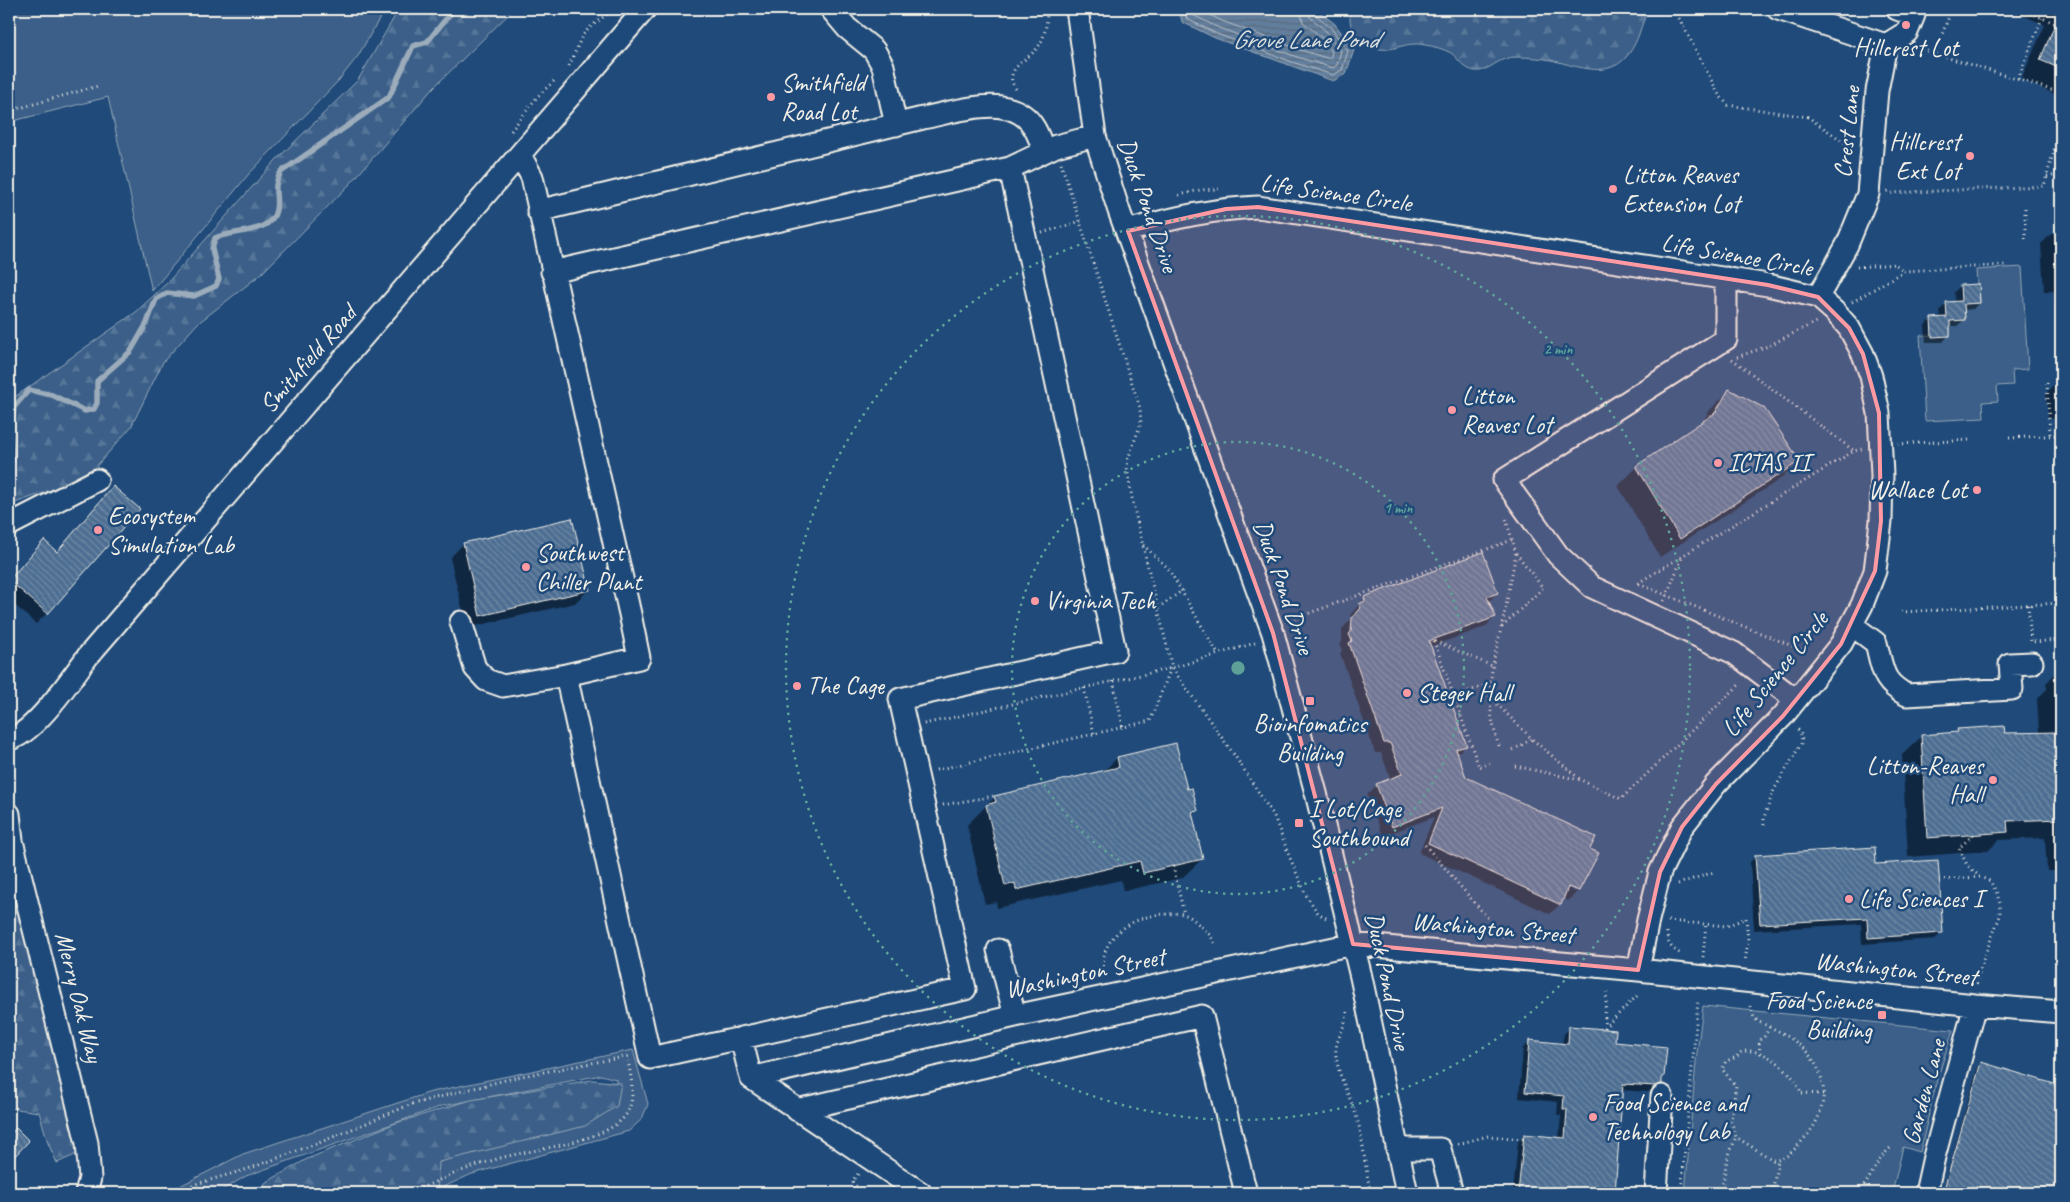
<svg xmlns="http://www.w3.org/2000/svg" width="2070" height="1202" font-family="Caveat,sans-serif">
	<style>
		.green { fill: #3a5f88; stroke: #97a8b8 }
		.forest { fill: url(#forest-firs); stroke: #97a8b8 }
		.water { fill: url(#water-rules); stroke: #9cacbb }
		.shadow { fill: #0007; fill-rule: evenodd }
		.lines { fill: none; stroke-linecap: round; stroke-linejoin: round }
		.shore { stroke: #bac3ca; stroke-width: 1 }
		.stream { stroke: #9cacbb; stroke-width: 5.5 }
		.building { fill: url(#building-back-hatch); stroke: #f4f1e8 }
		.minor-casing { stroke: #f4f1e8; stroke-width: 25 }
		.path { stroke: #f4f1e8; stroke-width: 3; stroke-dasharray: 1 4; stroke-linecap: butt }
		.minor { stroke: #1f4a7a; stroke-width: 21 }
		.marked { fill: #ff9aa2; fill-opacity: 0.2; stroke: #ff9aa2; stroke-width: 4; stroke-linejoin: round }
		.ring { fill: none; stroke: #5fa199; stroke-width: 2.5; stroke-dasharray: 2.5 5 }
		.poi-dot { fill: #ff9aa2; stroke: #1f4a7a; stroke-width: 2 }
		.labels { text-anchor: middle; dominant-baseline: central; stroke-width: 5; stroke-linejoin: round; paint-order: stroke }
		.poi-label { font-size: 25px; fill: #f4f1e8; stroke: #1f4a7a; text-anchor: start }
		.street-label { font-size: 25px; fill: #f4f1e8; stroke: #1f4a7a }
		.water-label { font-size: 26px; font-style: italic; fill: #dee0dd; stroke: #1f4a7a }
		.centre { fill: #5fa199; stroke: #1f4a7a; stroke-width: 2.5 }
		.ring-label { font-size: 15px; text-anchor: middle; font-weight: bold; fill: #5fa199; stroke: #1f4a7a; stroke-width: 5; stroke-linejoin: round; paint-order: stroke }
	</style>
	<defs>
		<pattern id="forest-firs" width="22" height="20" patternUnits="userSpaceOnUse" patternTransform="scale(1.25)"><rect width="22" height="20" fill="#3a5f88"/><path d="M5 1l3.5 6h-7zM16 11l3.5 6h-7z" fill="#577699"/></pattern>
		<pattern id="water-rules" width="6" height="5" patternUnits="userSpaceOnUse" patternTransform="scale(1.25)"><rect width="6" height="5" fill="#627e9d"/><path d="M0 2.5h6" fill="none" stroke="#58687a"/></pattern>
		<pattern id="building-back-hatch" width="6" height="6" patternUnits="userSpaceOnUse" patternTransform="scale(1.25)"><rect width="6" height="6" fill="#4d6e92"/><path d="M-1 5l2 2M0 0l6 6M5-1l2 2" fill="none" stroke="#708aa6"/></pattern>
	</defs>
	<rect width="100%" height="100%" fill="#1f4a7a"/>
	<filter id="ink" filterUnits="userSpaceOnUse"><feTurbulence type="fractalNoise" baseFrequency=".02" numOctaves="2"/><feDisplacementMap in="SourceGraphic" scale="10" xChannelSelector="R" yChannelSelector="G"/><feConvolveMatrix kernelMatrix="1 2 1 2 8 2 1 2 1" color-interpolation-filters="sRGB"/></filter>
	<g filter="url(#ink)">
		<path class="green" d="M9,9H385L358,56L339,80L248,175L152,291L108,97L9,122Z
			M2022,267L2028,369L2012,370L2013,385L1997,386L1998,401L1983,402L1984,418L1925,421L1920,335L1950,336V321L1965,320L1964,304L1980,303L1979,284H1977L1976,270Z
			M1703,1006L1953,1030L1937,1080L1920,1152L1903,1147L1892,1193H1685L1696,1061Z
			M633,1050L648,1104L642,1119L629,1131L472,1174L430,1193H376L450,1157L616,1091V1079L601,1075L442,1106L246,1176L217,1193H166L243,1154L431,1092Z"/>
		<path class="forest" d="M399,9H514L433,88L351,183L260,275L197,324L163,362L131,427L93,470L63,486L9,505V401L136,312L167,283L276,160L358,80Z
			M1350,9H1647C1646,17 1641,26 1639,34C1621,83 1590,70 1551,60C1540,58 1528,57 1517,57C1498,56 1489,73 1475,71C1463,69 1459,59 1451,53C1444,49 1433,46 1425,45C1400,39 1388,61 1360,40C1351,33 1349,20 1350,9Z
			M9,882L60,1062L77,1154L57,1163L48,1143L39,1112L9,1108Z
			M592,1080L621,1083L617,1106L585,1126L439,1162L437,1193H261L265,1183L307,1159L396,1123L471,1100Z"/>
		<path class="water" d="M1179,9H1316L1335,24L1354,50L1346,74L1333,81L1215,38L1182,22Z"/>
		<path class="shadow" d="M2008,9H2061V97L2021,79L2045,25Z
			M2051,234H2061V418L2048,419L2046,393L2056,383H2059L2054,291L2044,292L2041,244Z
			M1960,286L1979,303L1973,309L1963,310L1964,320L1957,326H1949V335L1943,342H1926L1925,325L1932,319H1941L1940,310L1947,303H1955L1954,292Z
			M1729,391L1799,461L1779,480L1660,557L1618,486L1637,467L1702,423L1710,410Z
			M102,500L47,613L36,624L9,600V580L44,542L56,553Z
			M463,544L588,590L575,603L467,628L450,558Z
			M1497,593L1488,602L1495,617L1485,627L1429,647L1465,746L1457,754L1465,778L1597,854L1578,891L1568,901L1562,898L1560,904L1550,914L1419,853L1434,817L1383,836L1367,795L1377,785L1391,780L1381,753H1375L1340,653L1342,651L1340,644L1342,643V629L1352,618L1350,615L1365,598ZM1563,884L1576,889V892L1562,886Z
			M2061,668V884H2059L2060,871H2047L2045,838L1999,840L1988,851L1908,857L1902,755L1922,736L1955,734L1958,730L2003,735L2039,734L2037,699L2047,689L2046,683Z
			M1117,758L1186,791L1197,810L1192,815L1202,859L1182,878L1123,891L1121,880L997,908L996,902L985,904L967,825L995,797L1103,772Z
			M1756,856L1875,865L1942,933L1935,939L1862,944L1861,924L1754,930L1750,862Z
			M1570,1028L1614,1043L1661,1083L1654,1090L1647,1092L1621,1090L1613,1193H1513L1518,1142L1524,1135L1559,1139L1561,1115H1557L1558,1102L1519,1098L1523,1048L1530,1042L1562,1045L1564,1034Z
			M1981,1063L2059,1087L2061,1079V1193H1942L1978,1066Z"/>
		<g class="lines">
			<path class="shore" d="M1184,9L1187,19L1217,34L1295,63L1333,75L1342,70L1348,51L1331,28L1315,14L1313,9
				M1191,9L1193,15L1219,28L1297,57L1333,68L1337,65L1341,51L1327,32L1310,17L1307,9
				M1198,9L1222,21L1300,50L1330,59L1332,52L1321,37L1303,22L1300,9"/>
			<path class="stream" d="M9,464L12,460L10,432L14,407L29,390L52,395L85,411L94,409L97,403V381L131,351L147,323L156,299L167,293L194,296L216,286L219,279L212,249L215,238C233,230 272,234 276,210C279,194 271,189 281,172L389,97L413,46L427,42L454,9"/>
		</g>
		<path class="building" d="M2061,10V69L2040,60Z
			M1979,284L1980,303L1964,304L1965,320L1950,321V336L1932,337L1931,318L1947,317L1946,302L1961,301L1960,285Z
			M1729,389L1764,408L1800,461L1680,539L1636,466L1715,413Z
			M113,486L140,509L48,614L9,580L44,540L57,552Z
			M572,518L590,590L480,616L463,543Z
			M1483,552L1498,593L1487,597L1496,617L1429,641L1467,746L1456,749L1466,777L1596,837L1590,849L1599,853L1579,891L1568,887L1561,905L1428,843L1442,808L1392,827L1376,784L1402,774L1390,743H1384L1349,643L1352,641L1349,634L1351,632L1352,618L1361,608L1359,604L1365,601L1364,597Z
			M2004,726L2005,733L2061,732V819L2007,821L2008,832L1927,838L1921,735L1958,732L1957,729Z
			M1176,743L1187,789L1192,788L1198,811L1192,812L1203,859L1143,873L1140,861L1016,890L1015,883L1005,886L986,805L996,802L994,796L1119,767L1117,757Z
			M1875,847L1876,864L1938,860L1943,933L1868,938L1867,918L1760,924L1755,855Z
			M1569,1026L1616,1030L1615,1042L1667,1047L1664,1077H1662V1084L1655,1086L1623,1084L1615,1193H1518L1524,1134L1565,1138L1567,1109H1563L1564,1096L1525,1092L1529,1040L1568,1044Z
			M1981,1062L2061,1086V1102L2056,1118L2061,1119V1193H1961L1944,1189Z
			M16,1128L29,1141L9,1162V1136Z"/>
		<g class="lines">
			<g class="minor-casing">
				<path id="minor" d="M831,9L847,28L874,50L883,66L896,125
					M1077,9L1095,136L1119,211L1273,633L1316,793L1361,977L1407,1193
					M1778,9L1886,45L1877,91L1868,194L1847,245L1818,297
					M1886,45L1907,32L1914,15L1897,9
					M520,155L532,177L630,614L639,658L566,675L650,1058L965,989L900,699L1115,651L1010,168L552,272
					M1010,168L1056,146L1095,136
					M538,211L923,118C955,112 1011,91 1033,126C1038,133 1041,143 1044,151
					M1128,231C1170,218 1214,209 1258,207L1768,285L1818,297L1835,312L1849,328L1863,354L1871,376L1879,413L1882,475L1881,521L1875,571L1862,605L1841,644L1783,716L1716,784L1682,827L1660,872L1648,920L1638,970
					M1726,278V339L1504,480L1558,555L1592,587L1734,653L1796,700
					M9,525L97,480
					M461,622L475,668L486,680L503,686L566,675
					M1852,625L1876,643C1883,668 1881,682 1907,695L2012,689L2010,664L2032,663
					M9,739C34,735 72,677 88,656L645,9
					M9,814L12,841L87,1143L90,1178L86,1193
					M998,950L1015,1016
					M741,1038L751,1078L921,1193
					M751,1078L1015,1016L1353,944L1638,970L1975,1005L2061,1012
					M797,1110L1202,1016L1246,1193
					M1397,1149H1440L1452,1193
					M1656,1193L1662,1096
					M1926,1193L1934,1157L1975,1005"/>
			</g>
			<path class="path" d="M1677,9L1676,12L1719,95L1728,105L1808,117L1854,149
				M2021,9L2057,24
				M1917,48L2061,93
				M1935,52L1952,9
				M569,66L582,36L589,28L614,9
				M2018,79L2042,18
				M1016,89C1001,69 1029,60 1038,47C1046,36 1047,21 1047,9
				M9,111L98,86
				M511,131L537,97L554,81
				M1061,163L1140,408L1141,423L1128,459L1127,468L1133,504L1172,668L1235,756L1274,816L1290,858L1306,895L1318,913L1326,918
				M2047,177L2061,174
				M1887,191L1892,193L2044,186L2061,125
				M1179,195L1200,190L1219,189
				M1042,233L1081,221
				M2025,239V206
				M1857,267L1895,264L1904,271
				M1794,270L1805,268L1815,260
				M1852,302L1904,271L2008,265
				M1737,357L1768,346L1816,322
				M1732,359L1854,451
				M2047,383L2050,435
				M2009,438L2061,435
				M1898,444L1970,440
				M1143,545L1168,568L1218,654
				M1638,583L1854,451L1862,449
				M1639,584L1805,651
				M1664,601L1682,558
				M2028,605L2031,642L2061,640
				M1158,608L1183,590
				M1901,612L2061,603
				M1290,620L1512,540
				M1502,627L1543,588L1516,553L1506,519
				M1434,641L1479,767L1490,763
				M1435,641L1492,666
				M1113,681L1123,727
				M1084,688L1094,734
				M1454,696L1490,684
				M1490,697L1532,739L1581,780L1621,799L1741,683
				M924,724L1172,668L1255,643
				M1499,746C1484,701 1490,673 1501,629C1507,604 1511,578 1516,553
				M1513,750L1532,739
				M1515,766L1580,780
				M936,770L1150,721L1171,668
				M943,805L994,796
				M1764,825V817L1774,790L1801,744L1802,736L1797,728
				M1973,835L1959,848L1967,865L1979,876
				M1425,845L1504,937
				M1173,866L1184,914
				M1939,880L1980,877L1990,881L1996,891L2000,903V916L1984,957L1976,985
				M1678,884L1714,872
				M1668,921L1727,926L1746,918L1748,940L1745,962
				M1667,932C1667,944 1671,948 1681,954
				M1703,957L1706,923
				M1104,971C1098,936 1135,915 1166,914C1172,914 1180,912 1186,915C1193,918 1198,924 1204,929C1209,934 1213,938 1215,945
				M1751,1006L1754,1018L1759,1022C1770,1027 1782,1032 1793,1040C1831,1067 1833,1110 1801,1142C1793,1151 1785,1161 1773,1160L1736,1137L1731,1120L1736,1086L1722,1069L1726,1061L1737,1057L1739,1053C1761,1043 1795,1072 1801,1093L1824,1094
				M1347,1012C1346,1028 1334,1040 1336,1056C1339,1080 1352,1099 1358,1122C1364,1145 1365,1170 1371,1193
				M1604,1028L1638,995
				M1604,1028L1607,991
				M1760,1054L1759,1040L1764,1037L1770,1027
				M1458,1144L1488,1136L1523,1139
				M858,1174L852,1181L862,1193
				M179,1193L189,1186L248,1169L321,1142L412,1104L517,1077L629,1056
				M412,1193C441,1178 472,1166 504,1157C535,1149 611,1141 627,1113C636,1097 631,1077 628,1061
				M1681,1193L1698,1001
				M1721,1193L1727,1160L1736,1137
				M1772,1193L1778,1161
				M1857,1193C1873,1179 1875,1159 1893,1146"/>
			<use href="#minor" class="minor"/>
		</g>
	</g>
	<path class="marked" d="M1258,207L1768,285L1818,297L1849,328L1863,354L1879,413L1881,521L1875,571L1841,644L1783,716L1716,784L1682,827L1660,872L1638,970L1353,944L1273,633L1128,231L1226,209Z"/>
	<g class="ring">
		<circle cx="1238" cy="668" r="226"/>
		<circle cx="1238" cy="668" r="452"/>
	</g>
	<g class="poi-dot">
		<circle cx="1906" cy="25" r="5"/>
		<circle cx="771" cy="97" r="5"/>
		<circle cx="1970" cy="156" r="5"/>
		<circle cx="1613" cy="189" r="5"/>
		<circle cx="1452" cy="410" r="5"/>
		<circle cx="1718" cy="463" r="5"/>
		<circle cx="1977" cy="490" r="5"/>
		<circle cx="98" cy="530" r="5"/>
		<circle cx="526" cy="567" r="5"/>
		<circle cx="1035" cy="601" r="5"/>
		<circle cx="797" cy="686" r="5"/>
		<circle cx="1407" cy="693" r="5"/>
		<rect x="1305" y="696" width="10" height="10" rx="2.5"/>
		<circle cx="1993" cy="780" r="5"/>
		<rect x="1294" y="818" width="10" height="10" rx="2.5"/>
		<circle cx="1849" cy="899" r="5"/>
		<rect x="1877" y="1010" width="10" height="10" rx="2.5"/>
		<circle cx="1593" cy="1117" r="5"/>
	</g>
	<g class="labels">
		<g class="poi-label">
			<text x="1906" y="48" text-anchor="middle">Hillcrest Lot</text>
			<text x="781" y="83">Smithfield<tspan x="781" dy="29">Road Lot</tspan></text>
			<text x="1960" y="142" text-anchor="end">Hillcrest<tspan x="1960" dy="29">Ext Lot</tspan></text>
			<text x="1623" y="175">Litton Reaves<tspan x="1623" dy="29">Extension Lot</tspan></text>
			<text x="1462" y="396">Litton<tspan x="1462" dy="29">Reaves Lot</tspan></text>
			<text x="1728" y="463">ICTAS II</text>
			<text x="1967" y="490" text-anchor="end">Wallace Lot</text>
			<text x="108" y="516">Ecosystem<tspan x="108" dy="29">Simulation Lab</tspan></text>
			<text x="536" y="553">Southwest<tspan x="536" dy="29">Chiller Plant</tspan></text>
			<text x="1045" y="601">Virginia Tech</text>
			<text x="807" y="686">The Cage</text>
			<text x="1417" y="693">Steger Hall</text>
			<text x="1310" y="724" text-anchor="middle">Bioinfomatics<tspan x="1310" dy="29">Building</tspan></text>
			<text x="1983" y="766" text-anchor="end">Litton-Reaves<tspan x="1983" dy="29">Hall</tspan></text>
			<text x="1309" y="809">I Lot/Cage<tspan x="1309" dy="29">Southbound</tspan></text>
			<text x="1859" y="899">Life Sciences I</text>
			<text x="1872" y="1001" text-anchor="end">Food Science<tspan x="1872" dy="29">Building</tspan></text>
			<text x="1603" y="1103">Food Science and<tspan x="1603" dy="29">Technology Lab</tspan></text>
		</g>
		<g class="street-label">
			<text transform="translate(1847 132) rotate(-84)">Crest Lane</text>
			<text transform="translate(1336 193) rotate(8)">Life Science Circle</text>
			<text transform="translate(1148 205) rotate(71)">Duck Pond Drive</text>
			<text transform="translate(1737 255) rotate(10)">Life Science Circle</text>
			<text transform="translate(308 359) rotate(-49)">Smithfield Road</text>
			<text transform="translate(1284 587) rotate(71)">Duck Pond Drive</text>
			<text transform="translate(1775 674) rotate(-51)">Life Science Circle</text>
			<text transform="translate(1493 928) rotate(5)">Washington Street</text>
			<text transform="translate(1896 969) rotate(6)">Washington Street</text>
			<text transform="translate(1085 973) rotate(-12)">Washington Street</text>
			<text transform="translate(1388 981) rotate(78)">Duck Pond Drive</text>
			<text transform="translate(79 997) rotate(76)">Merry Oak Way</text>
			<text transform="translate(1924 1092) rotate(-75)">Garden Lane</text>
		</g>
		<g class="water-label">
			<text x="1305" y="39">Grove Lane Pond</text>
		</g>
	</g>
	<circle cx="1238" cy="668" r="8" class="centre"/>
	<g class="ring-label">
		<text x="1558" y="354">2 min</text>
		<text x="1398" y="513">1 min</text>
	</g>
	<rect width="2070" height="1202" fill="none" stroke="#1f4a7a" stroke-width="30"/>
	<rect x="15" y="15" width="2040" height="1172" fill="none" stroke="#f4f1e8" stroke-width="2" filter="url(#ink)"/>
</svg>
